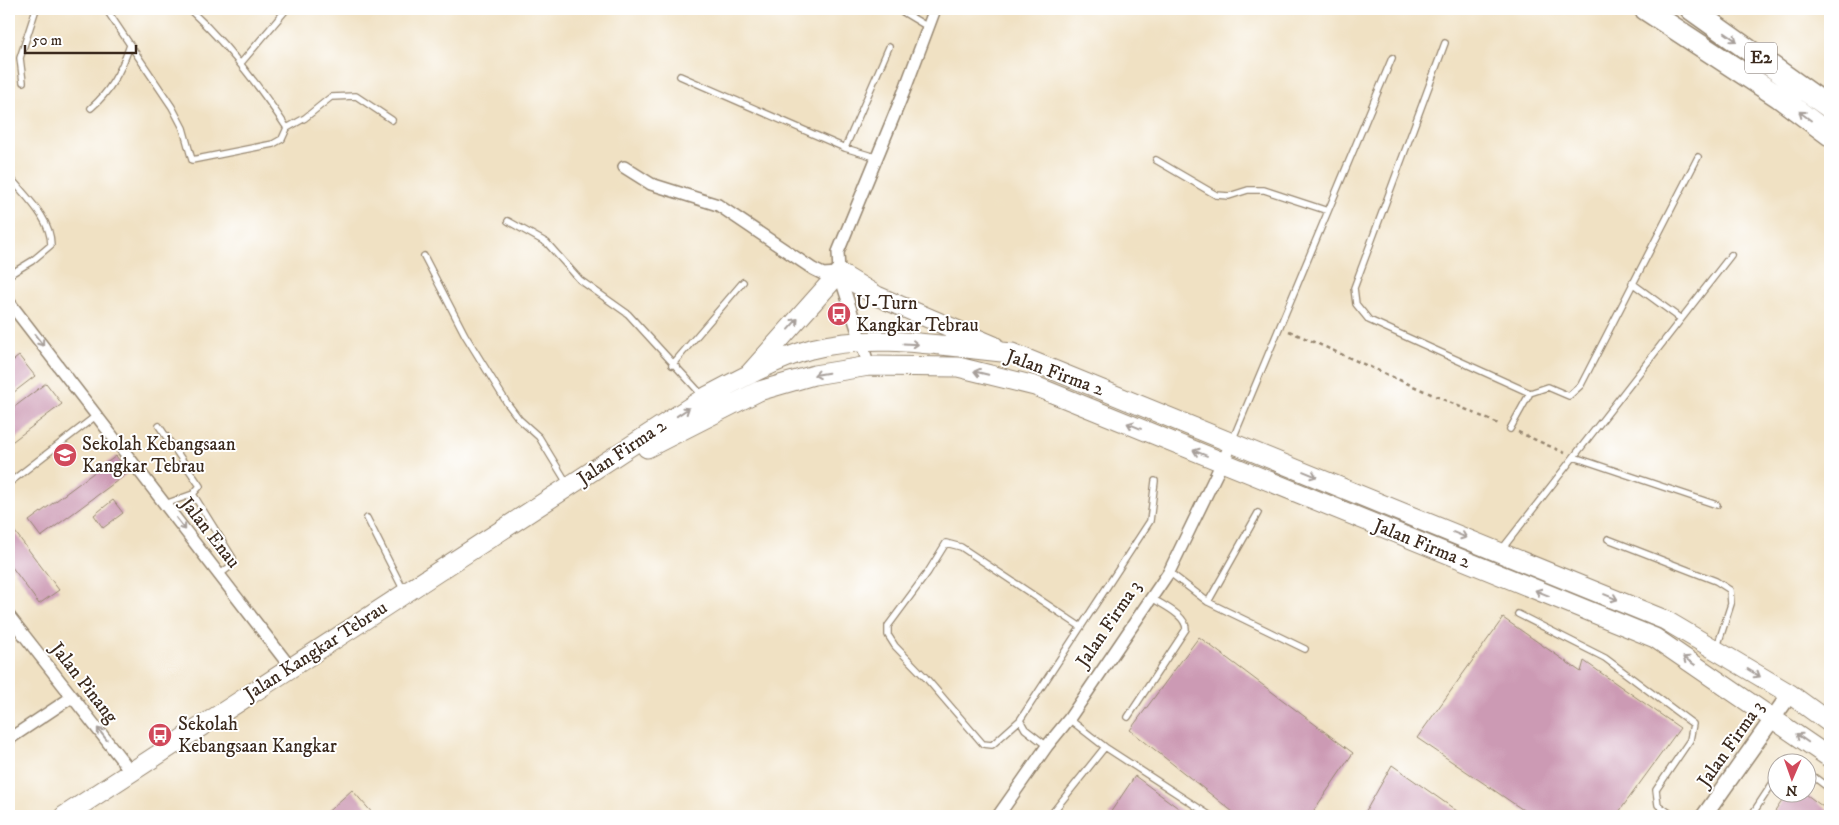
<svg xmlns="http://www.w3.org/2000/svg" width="1839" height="825" font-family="'IM FELL DW Pica',serif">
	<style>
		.building { fill: #cc9ab4 }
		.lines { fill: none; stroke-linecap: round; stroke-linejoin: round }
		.service-casing { stroke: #968670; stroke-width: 8 }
		.minor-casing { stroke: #968670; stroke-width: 14 }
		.tertiary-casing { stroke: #968670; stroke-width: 18 }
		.primary-casing { stroke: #968670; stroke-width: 21 }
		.motorway-casing { stroke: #968670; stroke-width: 24 }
		.path { stroke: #968670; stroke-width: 2.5; stroke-dasharray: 4 4; stroke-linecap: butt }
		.service { stroke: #fff; stroke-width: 5.5 }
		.minor { stroke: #fff; stroke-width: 11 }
		.tertiary { stroke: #fff; stroke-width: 15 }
		.primary { stroke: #fff; stroke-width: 19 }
		.motorway { stroke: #fff; stroke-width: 21 }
		.oneway { stroke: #a79f9a }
		.labels { text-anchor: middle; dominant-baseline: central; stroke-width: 4; stroke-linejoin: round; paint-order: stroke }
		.shield { fill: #fff; stroke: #766a62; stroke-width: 1 }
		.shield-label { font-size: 18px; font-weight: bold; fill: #3b2a1e }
		.poi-label { font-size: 19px; fill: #3b2a1e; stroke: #fff; text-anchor: start }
		.street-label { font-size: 19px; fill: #3b2a1e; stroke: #fff }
	</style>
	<rect width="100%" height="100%" fill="#fff"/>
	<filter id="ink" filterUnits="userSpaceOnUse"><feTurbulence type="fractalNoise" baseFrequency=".02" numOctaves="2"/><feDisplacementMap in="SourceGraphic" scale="10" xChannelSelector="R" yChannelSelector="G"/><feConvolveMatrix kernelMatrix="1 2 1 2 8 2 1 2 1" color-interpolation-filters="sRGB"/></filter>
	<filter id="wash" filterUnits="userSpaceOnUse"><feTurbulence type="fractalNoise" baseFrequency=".0096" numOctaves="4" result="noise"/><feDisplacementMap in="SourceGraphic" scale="20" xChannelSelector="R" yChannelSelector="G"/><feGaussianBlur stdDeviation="1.12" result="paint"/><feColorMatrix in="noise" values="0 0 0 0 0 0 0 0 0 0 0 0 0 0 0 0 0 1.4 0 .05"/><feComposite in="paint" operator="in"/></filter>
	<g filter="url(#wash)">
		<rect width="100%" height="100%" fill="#f0e1c3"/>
		<g id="blocks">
			<path class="building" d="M19,356L35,376L9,396V364Z
				M46,383L62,404L9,444V411Z
				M116,456L129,472L41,537L29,521Z
				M113,500L123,513L103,528L94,515Z
				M9,524L59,590L39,604L9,563Z
				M1503,618L1581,672L1584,661L1680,728L1616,816H1532L1417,738Z
				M1199,637L1353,753L1310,816H1238L1130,730Z
				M1392,765L1464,816H1363Z
				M1135,776L1189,816H1108Z
				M352,790L375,816H323Z
				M1788,792H1803L1830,812V816H1772Z"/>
		</g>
	</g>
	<g filter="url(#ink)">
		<use href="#blocks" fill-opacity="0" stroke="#968670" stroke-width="1"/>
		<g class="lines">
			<g class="service-casing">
				<path id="service" d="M106,9L172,107L183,128L192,160L273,144L282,139L287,128L305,118L331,97L356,96L392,120
					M189,9C228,45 258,84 287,128
					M898,9L928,27
					M1445,43L1354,288L1356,304L1369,320L1530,393
					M241,63L286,10
					M680,76L845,148L875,157
					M23,82L20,58L36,9
					M91,108C111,91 122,69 130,45
					M845,148L889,47
					M1156,160L1216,195L1229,196L1248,190H1264L1328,211
					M9,176C25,196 51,218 51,245L32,261L9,275
					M508,221L547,243L580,280L628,314L702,395
					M424,256L465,335L507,403L519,419L539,437L567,483
					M1632,283L1681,319
					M672,365L743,282
					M159,426L200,486L193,494L165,504
					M1510,429L1530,393L1548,387L1569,396L1581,385L1698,157
					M1232,441L1392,58
					M1574,457L1717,505
					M9,483L97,415
					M193,494L233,558L232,565L219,575
					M367,518L404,591
					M1608,539L1716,581L1730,590L1731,604L1717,647
					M1502,549L1731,255
					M1169,572L1208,602L1305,649
					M1208,602L1258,513
					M1518,614L1605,658L1693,724L1690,740L1656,790L1658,805L1674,816
					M1128,717L1186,629C1186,615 1162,605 1152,598
					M1069,719L1105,747L1211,816
					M1020,720L992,745L983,744L926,678L895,646L888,635V626L928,572L946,543L961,547L1081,627
					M1047,746L1025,729L1020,720L1150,521L1155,481
					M1806,771L1830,789
					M1053,816V812L1105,747
					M1751,816L1776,778"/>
			</g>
			<g class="minor-casing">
				<path id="minor" d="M624,167L651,184L718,205L813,269L823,274L839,273
					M9,302L291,668
					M869,366L839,273L838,252L905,89L935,9
					M9,616L132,773
					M9,739L72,697
					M998,816L1047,746L1069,719L1169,572L1232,442"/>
			</g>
			<g class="tertiary-casing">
				<path id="tertiary" d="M1704,816L1790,694"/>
			</g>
			<g class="primary-casing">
				<path id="primary" d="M750,373L839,273L877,296L994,346
					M647,448L759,391L814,375L869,366L958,367L1035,386L1655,638L1830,758
					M64,816L704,398C738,380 774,360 811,349C875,332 947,347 1012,353L1665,620L1790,694L1830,723"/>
			</g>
			<g class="motorway-casing">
				<path id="motorway" d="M1645,9L1779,97L1830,135
					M1691,9L1830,108"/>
			</g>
			<path class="path" d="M1289,331L1501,425
				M1518,432L1565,453"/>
			<use href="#service" class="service"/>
			<use href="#minor" class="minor"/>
			<use href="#tertiary" class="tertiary"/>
			<use href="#primary" class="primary"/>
			<use href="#motorway" class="motorway"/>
		</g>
		<defs><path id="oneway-shaft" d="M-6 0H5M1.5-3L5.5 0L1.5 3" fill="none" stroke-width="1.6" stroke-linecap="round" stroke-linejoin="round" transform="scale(1.25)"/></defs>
		<g class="oneway">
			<use href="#oneway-shaft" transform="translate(1731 37) rotate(35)"/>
			<use href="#oneway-shaft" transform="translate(1805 116) rotate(-143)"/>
			<use href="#oneway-shaft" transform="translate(793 324) rotate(-48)"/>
			<use href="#oneway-shaft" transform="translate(39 340) rotate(52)"/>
			<use href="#oneway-shaft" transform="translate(911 344) rotate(3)"/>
			<use href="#oneway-shaft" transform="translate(981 373) rotate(-167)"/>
			<use href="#oneway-shaft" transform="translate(821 374) rotate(170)"/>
			<use href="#oneway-shaft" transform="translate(683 412) rotate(-34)"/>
			<use href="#oneway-shaft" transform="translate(1134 426) rotate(-158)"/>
			<use href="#oneway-shaft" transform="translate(1200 453) rotate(-158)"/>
			<use href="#oneway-shaft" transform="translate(1310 474) rotate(22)"/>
			<use href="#oneway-shaft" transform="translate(181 524) rotate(52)"/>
			<use href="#oneway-shaft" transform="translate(1460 535) rotate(22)"/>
			<use href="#oneway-shaft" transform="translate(1542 593) rotate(-158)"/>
			<use href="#oneway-shaft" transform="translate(1611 597) rotate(22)"/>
			<use href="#oneway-shaft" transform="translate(1689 661) rotate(-146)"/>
			<use href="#oneway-shaft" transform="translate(1754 673) rotate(31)"/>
			<use href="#oneway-shaft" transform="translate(102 734) rotate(-128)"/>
			<use href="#oneway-shaft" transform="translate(1802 738) rotate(-145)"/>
		</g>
	</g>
	<defs>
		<g id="bus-disc" transform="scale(1.25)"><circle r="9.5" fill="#d1495b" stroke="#fff"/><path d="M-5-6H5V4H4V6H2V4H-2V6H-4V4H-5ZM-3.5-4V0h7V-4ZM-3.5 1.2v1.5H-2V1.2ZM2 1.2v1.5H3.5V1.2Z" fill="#fff"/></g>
		<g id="school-disc" transform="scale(1.25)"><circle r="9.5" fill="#d1495b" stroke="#fff"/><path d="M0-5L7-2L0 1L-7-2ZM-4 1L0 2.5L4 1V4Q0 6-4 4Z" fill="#fff"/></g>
	</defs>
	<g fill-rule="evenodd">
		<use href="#bus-disc" x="839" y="314"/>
		<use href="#school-disc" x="65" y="455"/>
		<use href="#bus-disc" x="160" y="735"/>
	</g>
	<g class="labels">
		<rect class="shield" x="1745" y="42.5" width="32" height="31" rx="4"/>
		<g class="shield-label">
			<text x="1761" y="58">E2</text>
		</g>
		<g class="poi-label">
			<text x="856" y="303">U-Turn<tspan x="856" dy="22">Kangkar Tebrau</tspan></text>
			<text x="82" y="444">Sekolah Kebangsaan<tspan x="82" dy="22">Kangkar Tebrau</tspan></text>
			<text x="178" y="724">Sekolah<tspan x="178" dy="22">Kebangsaan Kangkar</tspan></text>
		</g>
		<g class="street-label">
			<text transform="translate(1055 373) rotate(20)">Jalan Firma 2</text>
			<text transform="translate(622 452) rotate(-34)">Jalan Firma 2</text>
			<text transform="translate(210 533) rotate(52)">Jalan Enau</text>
			<text transform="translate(1422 544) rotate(22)">Jalan Firma 2</text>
			<text transform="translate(1109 624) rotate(-56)">Jalan Firma 3</text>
			<text transform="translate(316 651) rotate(-33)">Jalan Kangkar Tebrau</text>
			<text transform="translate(84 683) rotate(52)">Jalan Pinang</text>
			<text transform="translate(1731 744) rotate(-55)">Jalan Firma 3</text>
		</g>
	</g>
	<rect width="1839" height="825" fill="none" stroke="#fff" stroke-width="30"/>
	<g transform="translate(1792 778) rotate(182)"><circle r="24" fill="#ffffff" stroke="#b1aaa5"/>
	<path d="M0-4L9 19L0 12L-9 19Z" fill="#d1495b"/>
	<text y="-8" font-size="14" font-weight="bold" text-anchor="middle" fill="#3b2a1e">N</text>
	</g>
	<path d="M25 45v8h111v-8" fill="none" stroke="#3b2a1e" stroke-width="2.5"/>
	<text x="32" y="45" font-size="15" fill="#3b2a1e" stroke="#ffffff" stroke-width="4" paint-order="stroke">50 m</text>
</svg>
